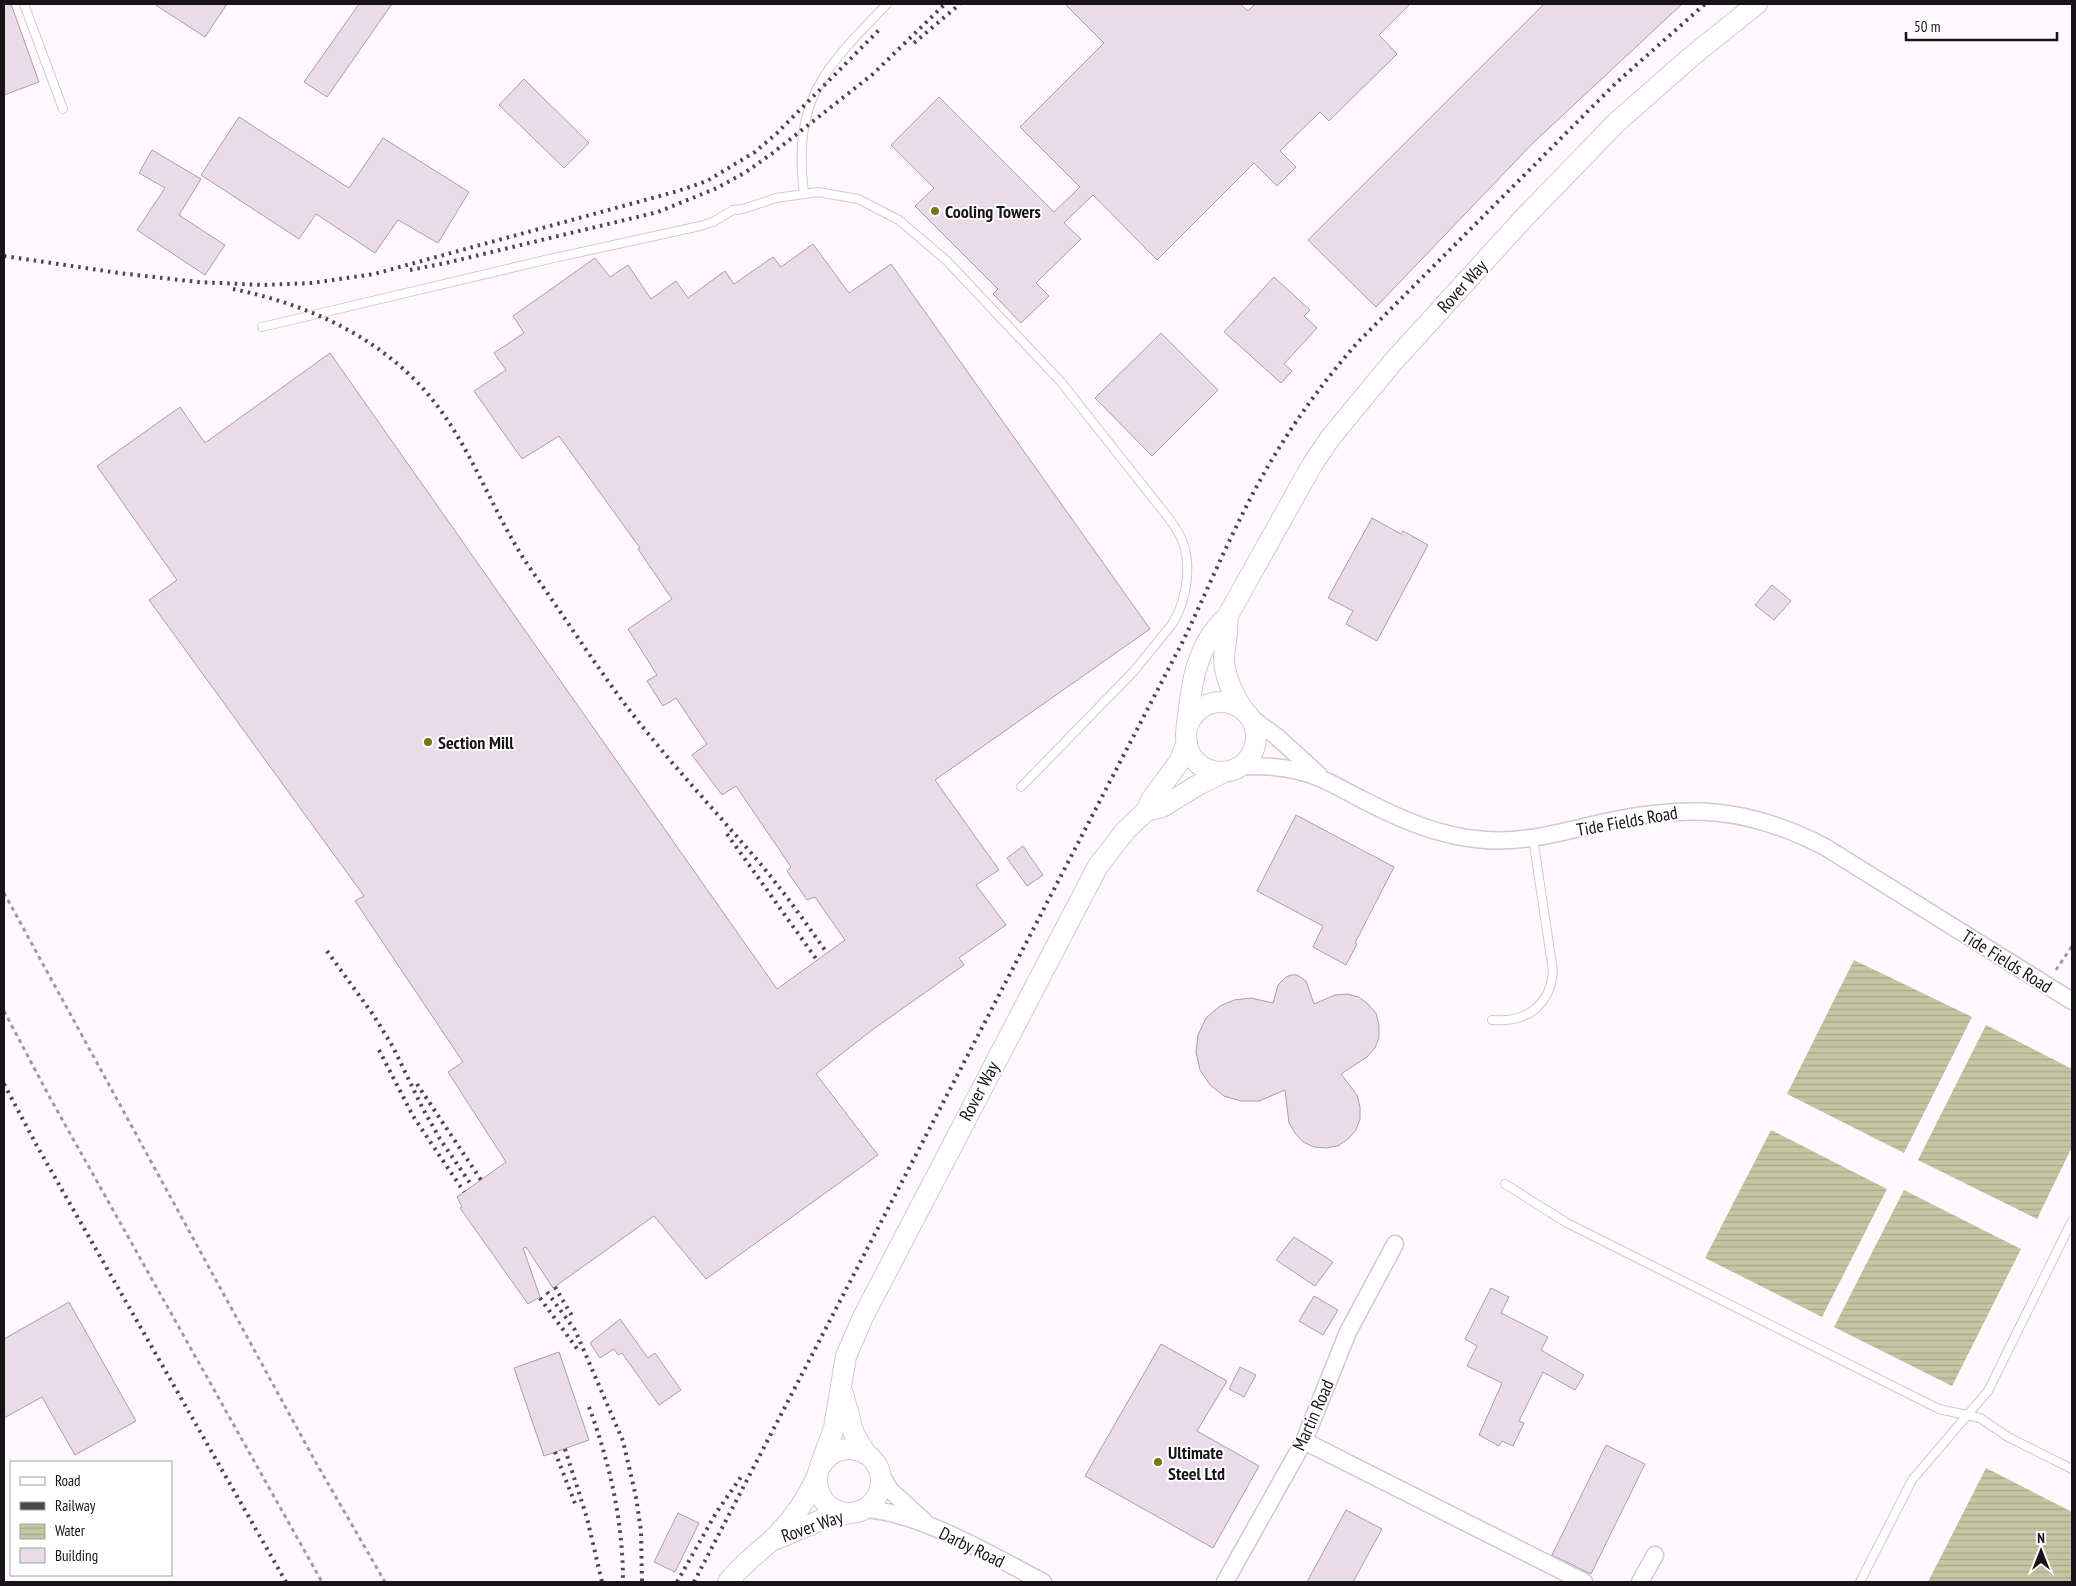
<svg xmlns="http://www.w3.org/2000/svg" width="2076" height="1586" font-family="'PT Sans Narrow',sans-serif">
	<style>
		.water { fill: url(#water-rules) }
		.building { fill: #eadbe8; stroke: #aa9da8 }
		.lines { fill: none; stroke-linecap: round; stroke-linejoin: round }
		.service-casing { stroke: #d4c6d2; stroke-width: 10 }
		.minor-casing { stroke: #d4c6d2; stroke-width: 19 }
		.tertiary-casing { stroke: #d4c6d2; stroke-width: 22 }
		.path { stroke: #a09a9f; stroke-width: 3; stroke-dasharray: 4 4; stroke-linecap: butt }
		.service { stroke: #fff; stroke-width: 8 }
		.minor { stroke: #fff; stroke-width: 16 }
		.tertiary { stroke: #fff; stroke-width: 20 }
		.rail { stroke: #4a464a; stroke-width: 4; stroke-dasharray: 2.5 5; stroke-linecap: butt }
		.poi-dot { fill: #767419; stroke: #fff; stroke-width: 2 }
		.labels { text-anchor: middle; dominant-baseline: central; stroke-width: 4; stroke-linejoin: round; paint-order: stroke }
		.poi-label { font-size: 18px; font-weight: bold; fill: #171317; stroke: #fff; text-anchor: start }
		.street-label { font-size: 18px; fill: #171317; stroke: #fff }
	</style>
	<defs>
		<pattern id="water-rules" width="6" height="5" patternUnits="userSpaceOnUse" patternTransform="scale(1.25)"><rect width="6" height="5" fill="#c4c5a2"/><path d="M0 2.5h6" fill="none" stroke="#a8a88b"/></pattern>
	</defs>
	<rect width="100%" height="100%" fill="#fff9fe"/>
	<path class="water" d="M1854,960L1972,1017L1904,1153L1787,1094Z
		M1986,1025L2072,1069V1147L2037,1219L1918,1160Z
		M1771,1130L1887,1189L1822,1317L1705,1258Z
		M1904,1190L2021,1249L1952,1386L1834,1327Z
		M1986,1468L2072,1512V1582H1928Z"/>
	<path class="building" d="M4,4H11L39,82L4,95Z
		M154,4H227L205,37Z
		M359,4H392L327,97L304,82Z
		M1065,4H1240L1248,11L1255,4H1410L1379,35L1397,54L1329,121L1320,112L1280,151L1296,167L1277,186L1254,163L1157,260L1093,195L1064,223L1081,239L1036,283L1049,296L1021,323L993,294L998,289L915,206L934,188L891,145L939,97L1054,212L1080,187L1020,127L1104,43Z
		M1544,4H1682L1533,143L1376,307L1308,240Z
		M524,79L589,143L564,168L499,105Z
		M239,117L349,188L383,138L469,192L438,243L398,220L375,253L316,214L299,239L201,175Z
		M152,150L201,179L179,215L225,245L205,275L137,230L165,188L139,173Z
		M813,244L849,293L891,264L1150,629L935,780L999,870L976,885L1006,925L959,958L964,965L872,1030L816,1074L878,1155L706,1279L654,1216L553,1288L526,1247L523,1248L540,1297L528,1304L460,1208L462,1207L457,1197L506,1162L448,1072L463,1062L355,901L364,896L149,600L177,580L97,466L180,407L205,443L330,353L777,989L845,940L815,897L807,900L787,871L791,867L736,786L722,795L692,755L707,744L676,698L663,706L647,681L657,675L628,629L672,599L638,549L640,548L559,436L522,459L474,391L506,370L494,353L524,333L513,316L595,258L610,277L628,265L651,299L676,281L688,298L725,271L734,284L773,257L781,267Z
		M1274,277L1310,310L1304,316L1317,328L1284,364L1292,371L1281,383L1224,332Z
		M1161,333L1218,390L1152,456L1095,398Z
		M1372,518L1401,534L1403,531L1428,545L1377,641L1346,624L1353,611L1328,598Z
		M1772,585L1791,601L1774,620L1755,605Z
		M1296,815L1394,867L1355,943L1357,944L1346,965L1313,947L1323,926L1257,891Z
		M1023,846L1043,875L1027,886L1007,858Z
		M1291,975H1297L1306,981L1314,1004L1335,995L1347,994L1359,997L1368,1004L1376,1013L1379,1025V1037L1375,1048L1367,1057L1341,1074L1357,1095L1360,1107V1119L1356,1130L1348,1139L1338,1146L1326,1148L1314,1147L1303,1142L1295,1133L1289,1123L1285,1090L1259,1101H1241L1224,1096L1210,1085L1200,1070L1196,1052L1198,1035L1206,1018L1220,1006L1234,1000L1251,998L1273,1003L1278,985L1286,977Z
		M1294,1237L1333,1262L1315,1286L1276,1260Z
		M1491,1288L1509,1297L1501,1313L1548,1337L1541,1350L1584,1375L1575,1390L1543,1372L1519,1421L1524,1423L1513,1446L1502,1441L1499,1446L1479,1435L1502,1383L1467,1366L1477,1346L1465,1339Z
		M1314,1296L1338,1310L1323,1335L1299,1321Z
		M69,1302L136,1421L75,1455L42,1397L4,1418V1339Z
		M620,1319L648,1358L655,1353L681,1390L659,1405L622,1353L618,1355L614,1349L600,1358L590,1343Z
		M1161,1344L1227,1381L1197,1431L1259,1466L1213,1548L1085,1476Z
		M559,1352L589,1440L544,1456L514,1368Z
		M1240,1367L1256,1375L1244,1397L1229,1389Z
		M1606,1445L1645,1464L1591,1574L1552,1555Z
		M1346,1510L1382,1529L1353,1582H1307Z
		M678,1513L699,1523L675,1572L654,1562Z"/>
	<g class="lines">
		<g class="service-casing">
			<path id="service" d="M24,4L63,109
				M804,193C792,98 826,67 887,4
				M262,327L545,260L700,226L713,222L733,210L743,209L776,198L818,192L858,199L899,220L947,261L1061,382L1167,516C1173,524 1180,533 1183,543C1192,567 1186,601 1173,623L1134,671L1021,787
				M1492,1020C1526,1023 1550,1006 1553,971L1533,838
				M1505,1184L1567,1223L1939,1409L1980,1418L2008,1437L2072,1469
				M1860,1582L1912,1480L1988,1391L2072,1221"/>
		</g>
		<g class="minor-casing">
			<path id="minor" d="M1251,718L1276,736L1319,775
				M1241,766C1260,766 1280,766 1298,771C1321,776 1343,790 1363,800C1402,820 1441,837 1485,840C1524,843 1563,832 1601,823C1686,804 1746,806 1825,847L2072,1001
				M1304,1441L1584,1582
				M880,1473L890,1490L924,1521
				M863,1509C918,1511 993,1556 1043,1582
				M1225,1582L1304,1441L1348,1332L1395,1244
				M1640,1582L1655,1555"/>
		</g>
		<g class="tertiary-casing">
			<path id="tertiary" d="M1227,617C1229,631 1225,643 1224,657C1224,677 1233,693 1243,710
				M1186 737a35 35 0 1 1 70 0a35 35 0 1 1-70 0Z
				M1186,734C1190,693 1194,646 1227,617L1312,465L1331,437L1392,363L1522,220L1617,122L1692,56L1757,4
				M1146,811L1162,807L1198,785L1224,772
				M843,1394L854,1434L866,1454
				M817 1481a32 32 0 1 1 64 0a32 32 0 1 1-64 0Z
				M820,1466L834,1428L846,1356L863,1317L1098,866L1126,830L1146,811L1151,800L1179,762L1187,742
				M776,1539L826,1518L850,1513
				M728,1582C741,1565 757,1554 773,1539C791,1522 807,1499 817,1476"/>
		</g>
		<path class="path" d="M4,893L315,1461L385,1582
			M2056,970L2072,946
			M4,1011L49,1096L322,1582"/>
		<use href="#service" class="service"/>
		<use href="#minor" class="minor"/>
		<use href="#tertiary" class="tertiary"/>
		<path class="rail" d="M914,43L960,4
			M4,256L119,273L198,282L263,285L312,283L374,274L678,191L707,181L755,152L777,133L880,29
			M410,270L446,263L658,212L717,188L746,172L774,152L873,74L945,4
			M233,289C301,303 365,330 415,380C469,434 489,510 532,571C563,615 592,660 624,703C664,756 709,804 752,854C779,885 803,919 827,953
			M727,834L817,960
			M327,951L374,1016L393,1047L423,1109L440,1139L472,1186
			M379,1050L413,1116L464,1192
			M4,1084L37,1146L286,1582
			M417,1084L481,1180
			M555,1287L572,1316
			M547,1292L575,1330L623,1441L636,1497L641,1531L642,1582
			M540,1298L578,1350
			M589,1407C610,1464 623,1521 623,1582
			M565,1449L587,1518L602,1582
			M555,1452L576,1506
			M677,1582L716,1513L743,1474
			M694,1582L1184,639C1205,595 1224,550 1246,507C1276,447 1314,392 1358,342L1617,82L1705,4"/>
	</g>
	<g class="poi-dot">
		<circle cx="935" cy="211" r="5"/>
		<circle cx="428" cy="742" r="5"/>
		<circle cx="1158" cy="1462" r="5"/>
	</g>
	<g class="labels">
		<g class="poi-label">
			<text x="945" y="211">Cooling Towers</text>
			<text x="438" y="742">Section Mill</text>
			<text x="1168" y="1452">Ultimate<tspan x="1168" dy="21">Steel Ltd</tspan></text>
		</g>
		<g class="street-label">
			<text transform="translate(1462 286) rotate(-48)">Rover Way</text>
			<text transform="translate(1627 821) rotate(-10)">Tide Fields Road</text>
			<text transform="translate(2007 961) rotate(32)">Tide Fields Road</text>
			<text transform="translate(979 1091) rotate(-62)">Rover Way</text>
			<text transform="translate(1313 1415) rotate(-66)">Martin Road</text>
			<text transform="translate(812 1526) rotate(-19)">Rover Way</text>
			<text transform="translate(972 1547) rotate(26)">Darby Road</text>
		</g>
	</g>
	<rect width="2076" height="1586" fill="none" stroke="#171317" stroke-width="10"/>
	<rect x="10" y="1461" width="162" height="115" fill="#ffffff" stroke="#a2a1a2"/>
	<rect x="20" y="1477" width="25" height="8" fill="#ffffff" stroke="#a2a1a2"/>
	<text x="55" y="1486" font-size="15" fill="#171317">Road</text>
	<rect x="20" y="1502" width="25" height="8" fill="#4a464a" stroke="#a2a1a2"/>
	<text x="55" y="1511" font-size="15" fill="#171317">Railway</text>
	<rect x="20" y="1524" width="25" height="15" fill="url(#water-rules)" stroke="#a2a1a2"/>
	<text x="55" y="1536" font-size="15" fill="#171317">Water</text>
	<rect x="20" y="1548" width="25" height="15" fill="#eadbe8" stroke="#a2a1a2"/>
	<text x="55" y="1561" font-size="15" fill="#171317">Building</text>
	<g transform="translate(2041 1551)" stroke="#ffffff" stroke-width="4" paint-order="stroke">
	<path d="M0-4L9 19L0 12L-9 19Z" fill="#171317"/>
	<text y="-8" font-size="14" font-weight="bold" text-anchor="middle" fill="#171317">N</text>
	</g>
	<path d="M1906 32v8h151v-8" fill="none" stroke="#171317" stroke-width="2.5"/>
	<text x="1914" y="32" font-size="15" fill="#171317" stroke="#ffffff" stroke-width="4" paint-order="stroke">50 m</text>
</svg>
